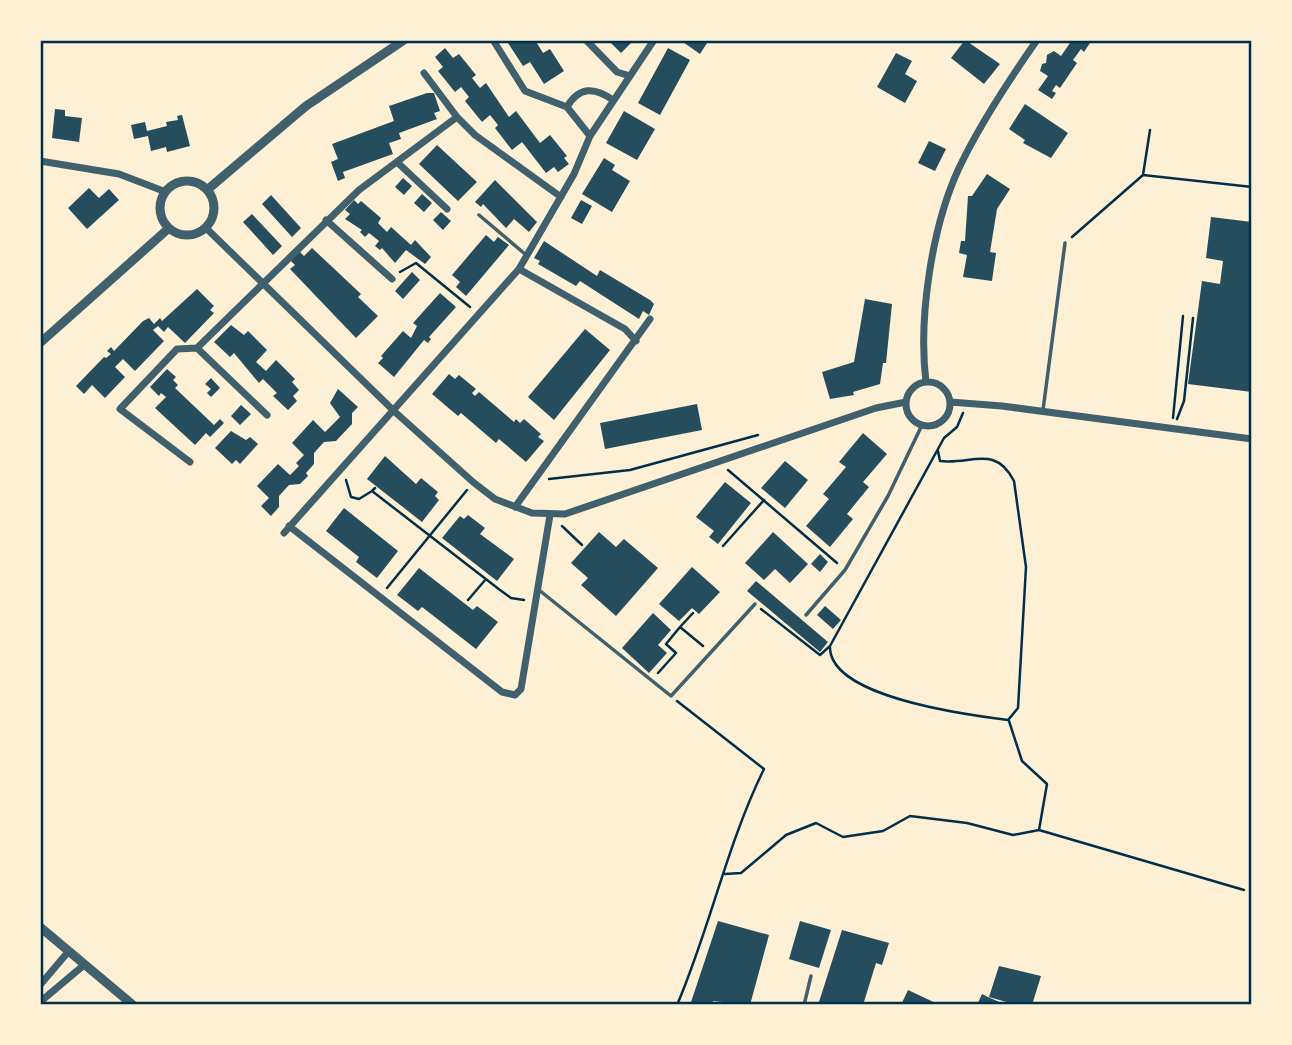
<svg xmlns="http://www.w3.org/2000/svg" width="1292" height="1045" font-family="'Fira Sans Condensed',sans-serif">
	<style>
		.building { fill: #264d5e }
		.lines { fill: none; stroke-linecap: round; stroke-linejoin: round }
		.path { stroke: #003049; stroke-width: 2.5 }
		.service { stroke: #3f606c; stroke-width: 3.5 }
		.minor { stroke: #3f606c; stroke-width: 7 }
		.tertiary { stroke: #3f606c; stroke-width: 9 }
		.neatline { fill: none; stroke: #003049; stroke-width: 2.5 }
	</style>
	<rect width="100%" height="100%" fill="#fdf0d5"/>
	<path class="building" d="M506,40H535L543,53L550,49L564,71L544,84L530,62L523,66Z
		M608,40H634L621,53Z
		M680,40H709L700,54Z
		M965,40L1000,64L984,84L951,58Z
		M1072,40H1092L1084,52L1081,49L1073,60L1077,63L1060,88L1056,85L1052,91L1056,93L1052,99L1038,90L1048,76L1040,71L1042,64L1046,63L1047,55L1054,51L1061,56Z
		M445,48L453,58L459,54L476,75L472,78L480,88L486,83L509,117L516,111L540,143L550,135L567,156L564,158L569,164L558,172L554,167L546,173L522,142L512,150L495,128L498,125L490,115L482,122L465,101L469,97L461,87L455,92L438,71L443,67L435,57Z
		M668,48L690,60L660,115L638,103Z
		M896,53L912,61L905,74L917,81L905,103L877,87Z
		M427,93H434L440,111L434,113L437,119L399,133L401,139L389,143L393,154L343,172L345,178L338,181L331,162L338,159L332,144L394,121L389,106Z
		M1025,104L1068,133L1051,158L1023,143L1025,140L1009,129Z
		M55,109L65,110V116L82,118L79,142L52,138Z
		M624,111L655,129L637,160L606,143Z
		M182,115L190,146L167,152L166,147L151,151L148,136L134,139L131,125L145,122L147,131L167,126L166,122L178,120L177,116Z
		M929,141L946,149L935,171L918,163Z
		M437,145L477,182L458,201L419,164Z
		M604,158L615,165L612,170L630,181L612,212L582,194Z
		M987,174L1010,189L997,209L990,252L996,253L992,281L963,277L967,255L959,253L961,241H965L968,196H972Z
		M403,178L412,186L404,195L395,187Z
		M495,180L537,222L529,232L514,219L506,228L483,204L481,207L475,202Z
		M89,188L99,198L109,189L119,200L87,229L68,208Z
		M422,194L432,203L424,212L414,203Z
		M271,195L301,228L292,237L262,204Z
		M354,200L358,204L361,201L381,218L378,223L387,232L391,227L411,245L415,240L431,257L425,264L406,250L395,263L382,248L380,250L375,246L379,241L369,233L365,237L360,232L362,230L345,219L350,214L345,210Z
		M581,200L592,206L582,224L571,218Z
		M441,212L451,221L443,230L433,220Z
		M252,214L282,246L273,255L243,222Z
		M1211,217L1252,222V392L1188,384L1202,281L1220,284L1223,261L1206,258Z
		M486,235L494,242L498,237L509,245L466,296L456,287L460,282L452,275Z
		M544,241L597,276L600,270L650,300L654,304L649,315L643,311L639,319L580,281L576,286L538,264L540,261L534,258Z
		M312,248L361,294L358,297L378,316L356,338L290,269L295,265L290,260L299,251L304,256Z
		M412,272L420,280L403,299L395,291Z
		M197,289L214,306L210,310L214,313L185,343L168,327L164,332L158,326L153,330L164,341L135,371L123,359L115,367L125,377L105,398L92,385L84,394L76,386L104,357L106,358L111,354L107,351L111,347L114,351L143,321L149,318L154,324L160,318L162,321Z
		M440,293L456,307L429,337L431,339L428,343L424,340L394,377L378,363L383,358L381,356L403,331L411,338L417,326L413,323Z
		M865,299L892,304L886,363H883L880,384L853,392L854,395L830,399L822,372L854,362Z
		M231,325L244,335L248,331L267,350L256,362L266,371L276,360L295,379L292,382L299,390L293,396L297,401L288,410L273,396L277,393L263,379L259,383L234,353L230,357L214,342Z
		M585,329L610,350L554,420L528,397Z
		M167,369L176,377L173,380L178,385L175,388L214,425L220,419L224,423L210,437L206,433L195,445L155,408L166,397L161,393L159,396L150,387Z
		M449,374L455,379L459,375L476,389L472,393L475,396L479,392L514,422L516,419L520,423L524,419L541,434L538,437L544,441L526,462L499,439L496,443L461,413L458,416L432,394Z
		M211,378L220,388L211,397L207,393L211,389L205,384Z
		M338,389L358,407L352,413V424L336,441L324,442L314,453V464L306,473L308,476L300,484L289,485L279,496V507L271,516L261,506L269,498L257,486L278,464L290,475L299,466L296,463L304,455L292,443L313,420L325,432L340,417L330,403Z
		M697,404L702,430L605,449L600,423Z
		M241,405L251,414L240,425L231,416Z
		M231,431L246,440L250,437L258,444L240,464L236,460L232,464L215,448Z
		M863,433L887,454L863,482L869,487L847,514L853,519L830,547L806,526L829,499L823,494L846,467L839,462Z
		M385,456L416,484L421,478L438,492L435,496L439,500L422,522L367,479Z
		M785,461L808,480L785,508L761,488Z
		M725,482L751,503L718,544L709,537L714,531L696,517Z
		M344,508L398,551L377,578L356,562L359,557L326,531Z
		M468,515L485,528L480,534L514,559L497,581L442,538L460,516L464,519Z
		M599,532L616,547L624,539L658,568L616,616L581,585L588,578L571,563Z
		M773,532L808,564L790,583L775,569L764,580L745,563Z
		M820,554L828,562L820,572L811,564Z
		M692,567L720,592L699,614L692,608L679,621L659,604Z
		M419,568L473,610L477,606L498,622L476,649L422,607L418,611L397,595Z
		M756,581L828,642L820,652L747,591Z
		M825,606L841,620L833,629L817,615Z
		M653,613L671,630L658,645L667,653L649,673L622,648Z
		M718,921L769,935L750,1005L713,1001L712,1005H690Z
		M800,921L831,930L819,968L789,959Z
		M842,930L889,943L882,965L876,963L863,1005H818Z
		M999,966L1041,976L1032,1005H1017L989,997Z
		M908,990L940,1005H901Z
		M982,994L988,997L1006,1005H977Z"/>
	<g class="lines">
		<path class="path" d="M1143,175L1150,130
			M1072,237L1143,175L1252,187
			M400,272L416,263L470,307
			M1173,418L1183,316
			M1177,419L1184,401L1193,318
			M938,451L940,461C971,465 995,444 1014,481L1026,567L1018,708L1008,720C968,715 828,697 830,646L944,438L957,427L963,413
			M728,470L837,563
			M549,479L630,470L758,435
			M346,480L351,497L359,499L372,491
			M375,488L372,491L500,590L511,598L524,600
			M562,526L582,545
			M723,546L764,500
			M387,588L467,490
			M468,600L486,579
			M761,609L820,655L830,646
			M693,613L680,627L703,646
			M658,673L676,653L666,644L680,627
			M1009,721L1022,761L1047,784L1039,830
			M725,874L741,873L786,835L816,823L843,837L883,831L910,816L967,823L1013,835L1039,830L1244,890
			M677,1005C710,928 727,844 764,769L677,701"/>
		<path class="service" d="M479,215L525,254
			M1043,410L1065,243
			M539,590L671,696L755,604
			M806,615L845,570L888,496L922,425
			M804,1005L811,976"/>
		<path class="minor" d="M493,40L525,91L567,107
			M586,40L617,72L630,76
			M424,73L457,117
			M590,136L567,107C579,86 595,87 613,100
			M40,161L119,174L166,192
			M398,163L447,209
			M326,220L392,279
			M206,228L395,412L473,482L495,499L532,513L565,514L876,408L906,402
			M519,269L625,329L636,341
			M197,348L267,415
			M926,382C918,318 932,226 959,168C980,124 1009,80 1037,40
			M906 404a22 22 0 1 1 44 0a22 22 0 1 1-44 0Z
			M950,402L1002,406L1252,439
			M190,462L120,409L177,349L197,348L359,190L457,117L475,135L561,197
			M515,507L650,319
			M289,526L502,692L515,695L521,689L550,515
			M284,533L519,269L574,174L590,136L654,40
			M40,985L68,952
			M40,1002L84,965"/>
		<path class="tertiary" d="M160 208a27 27 0 1 1 54 0a27 27 0 1 1-54 0Z
			M207,190L306,106L404,40
			M40,343L169,228
			M40,927L133,1005"/>
	</g>
	<rect width="1292" height="1045" fill="none" stroke="#fdf0d5" stroke-width="84"/>
	<rect x="42" y="42" width="1208" height="961" class="neatline"/>
</svg>
